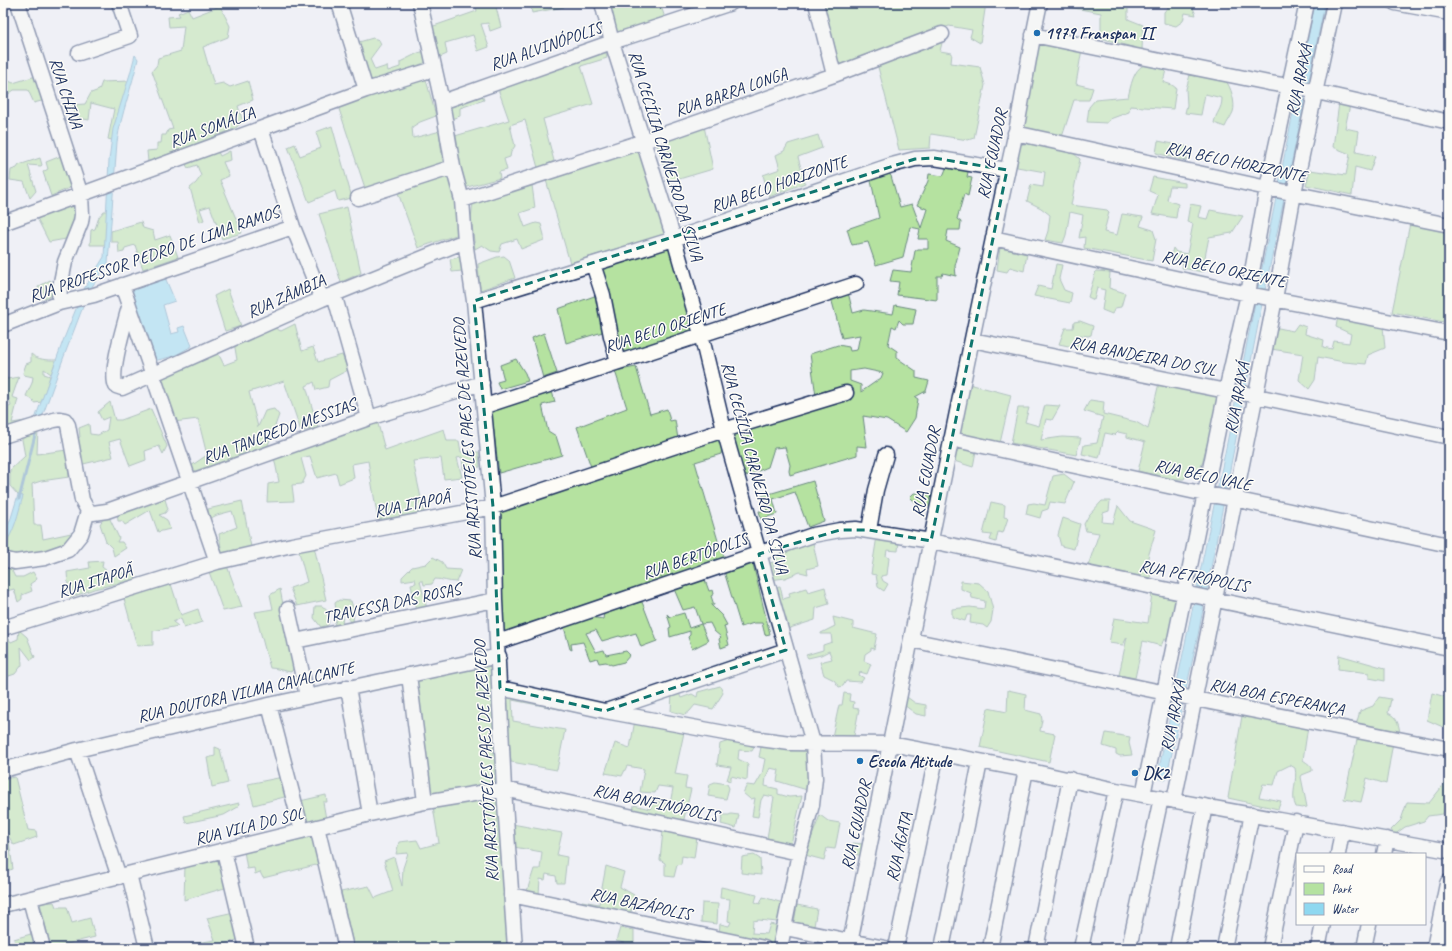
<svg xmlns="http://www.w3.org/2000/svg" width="1452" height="951" font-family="Caveat,sans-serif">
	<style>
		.green { fill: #b5e2a0; stroke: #68887f; fill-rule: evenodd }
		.water { fill: #8fd8f0; stroke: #6194b6 }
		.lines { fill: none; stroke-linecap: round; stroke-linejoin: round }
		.stream { stroke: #6194b6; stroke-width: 3 }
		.minor-casing { stroke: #1b2f5e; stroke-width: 17 }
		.major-casing { stroke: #1b2f5e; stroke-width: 21 }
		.minor { stroke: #fdfcf7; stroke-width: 14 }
		.major { stroke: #fdfcf7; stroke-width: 18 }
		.marked { fill: none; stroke: #0f766e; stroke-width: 3; stroke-dasharray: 8 5; stroke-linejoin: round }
		.poi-dot { fill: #1f6fb2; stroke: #fdfcf7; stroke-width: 1.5 }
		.labels { text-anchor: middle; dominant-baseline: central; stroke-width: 3; stroke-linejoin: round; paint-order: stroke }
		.poi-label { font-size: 17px; font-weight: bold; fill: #1b2f5e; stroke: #fdfcf7; text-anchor: start }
		.street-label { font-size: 17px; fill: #1b2f5e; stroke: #fdfcf7 }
	</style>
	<rect width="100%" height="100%" fill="#eff0f6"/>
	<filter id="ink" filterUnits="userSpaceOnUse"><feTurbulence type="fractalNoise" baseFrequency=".025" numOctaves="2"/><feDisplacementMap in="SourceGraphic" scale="8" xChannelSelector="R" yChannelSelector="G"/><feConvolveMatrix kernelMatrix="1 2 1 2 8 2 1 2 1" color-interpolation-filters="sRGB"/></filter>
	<g filter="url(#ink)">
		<path class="green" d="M475,3H495L501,27L490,31L488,23L481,24L489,47L478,51L473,35L445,43L447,54L438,58L428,28L477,11Z
			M530,3H563L564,7L532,13Z
			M605,3H660L664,15L663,20L621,34L614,31Z
			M824,3H986L980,43L970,37L972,30L949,26L840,69Z
			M1059,3H1128V19L1143,25L1142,50L1101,38V13L1058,5Z
			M1174,3H1191L1196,15L1185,13L1183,21L1176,26L1164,23V12L1168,7L1174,6Z
			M220,6L230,26L228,37L203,47L214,85L223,83L230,87L248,81L253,100L238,106L243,122L234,129L148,162L147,151L157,150V143H161L162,135H166L168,130L173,129L152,71L157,65L158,58L181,51L184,26L169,27L168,17L180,16L178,13L188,9L192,17Z
			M1038,37L1082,49L1076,84L1093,88L1089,100H1074L1062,137L1023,129Z
			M373,38L379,40L381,44L370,59L375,70L387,66L388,71L400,67V62L418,53L425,51L427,62L369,83L359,51V42Z
			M943,39L940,51L952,53L951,63L980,67L985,85L974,138L968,140L931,134L930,148L899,150L877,63Z
			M605,47L607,58L581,66L593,104L543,119L554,161L538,168L525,120L510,125L515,146L511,152L510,157L504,159L507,170L499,172L500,178L464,188L455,136L509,120L497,86Z
			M1144,65L1166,70L1163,82L1172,85L1176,88L1173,109L1130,106L1129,112L1110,119L1107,123L1087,122L1089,107L1095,100L1128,97C1131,86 1133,70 1144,65Z
			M1190,75L1225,80C1231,86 1236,104 1233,112C1231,117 1227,122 1225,127L1214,123C1216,112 1222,110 1222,98L1205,94L1201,115L1185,113L1187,105L1186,89Z
			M36,76L45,100L34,103L28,90H14L3,98V78L13,83Z
			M425,76L436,116L420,122L412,127L413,138L437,132L439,130L443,164L366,191L337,103Z
			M130,81L115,141L108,139L114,109L91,103L89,120L78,118L71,108V105L85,104L91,93L99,90L102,82Z
			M482,95L484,100L460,108V116L451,119L448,105Z
			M1339,103L1350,105L1345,128L1359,131L1356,152L1375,156L1370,171L1355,167L1352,195L1306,185L1310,170L1346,175L1350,154L1333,147Z
			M332,126L352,198L338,201L335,191L309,202L288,147L295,144L300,156L321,148L316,132Z
			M704,126L713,169L669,182L656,142Z
			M818,135L822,148L798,157L805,183L769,197L763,175L780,169L776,155L784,151L788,144Z
			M1158,141L1189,147L1186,161L1156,153Z
			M1030,143L1072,152L1080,159L1071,205L1107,210L1109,212L1104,232L1117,235L1122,214L1143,217L1140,226L1153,230L1156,239L1152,261L1084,248L1085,237L1079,238L1083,215L1070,212L1066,235L1063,243L1045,240L1048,231L1050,215L1041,208L1027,201L1031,185L1043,187L1045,172L1017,167L1018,145Z
			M641,148L665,234L570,263L546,180Z
			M217,150L220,156L230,151L231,160L223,162L229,176L220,180L242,233L222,239L210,206L200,209L204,220L200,222L190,188L196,183L201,176L197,165L188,168L185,163Z
			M61,156L72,187L51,196L43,172L48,169L46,162Z
			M40,158L42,165L41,166L28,165L36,191L30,198L24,182L10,180L11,170L17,168L19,165Z
			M948,164L969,167L967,177L972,178L968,196L964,194L957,219L961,222L960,230H948L946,241L960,247L955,266L956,276L943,273L942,276H937V300L897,295L899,282L890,281L893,270L911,272L915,251L918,249H928V239H918L920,229L910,227L903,257L876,265L868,242L852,245L847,229L879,218L870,176L887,171L891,176L900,207L912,204L921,228L927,209L917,205L928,181L929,174L943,176Z
			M450,176L462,233L418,248L397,190Z
			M1153,177L1185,183V187L1170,186L1167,200L1178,204L1176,218L1152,214L1158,195L1149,191Z
			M526,182L532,185L535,208L520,213L525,227L536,223L541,224L544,235V240L521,249L517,239L502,244L499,252L491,251L482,245L475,249L471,218L473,203Z
			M74,200L78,218L66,239L49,242L35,214Z
			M1190,204L1201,206L1198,217L1207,219L1210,210L1243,216L1232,233L1209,237L1202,272L1182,268L1183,263L1178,262L1171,255L1173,248L1176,252L1187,254L1193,224L1187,222Z
			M347,207L361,273L341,282L319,214Z
			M104,211H107L105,245H90L91,230L95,229L99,217Z
			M141,222L143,228L153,231L155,240L170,235L178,257L143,269L135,245L125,248L124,252L119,253L118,242H111V231Z
			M1410,223L1449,232V323L1392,312Z
			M672,244L695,332L623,356L598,266Z
			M1000,248L1027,254L1024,271L1010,267L1007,272L997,270Z
			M504,256L509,260L515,278L480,290L478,264L497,257Z
			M460,257L462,271L452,272L450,259Z
			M1056,264L1062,265L1059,279L1064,290L1072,293L1070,303L1034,296L1038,286L1051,289Z
			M1096,271L1110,272L1109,288L1125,293L1121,307L1115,308L1112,314L1102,310L1105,290L1097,288L1094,300L1088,297Z
			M50,280L56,286L57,294L42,299L38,287Z
			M228,289L241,326L225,331L214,296Z
			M848,292L853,313L864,310L893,314L895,305L916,309L913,324H903L899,320L896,328L892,326L888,345L897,351V358L916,371V378L929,381L926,391L915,397L918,399L915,418L906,432L887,420L863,416L867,447L857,446V455L790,475L789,471L790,465L785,447L774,448L768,467L741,478L728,432L816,396L810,354L838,345L849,347L850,351L857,350L860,335L842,338L831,298ZM864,369L883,373L881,378L861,392V385L850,381V371Z
			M600,294L606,331L566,343L558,309Z
			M1338,316L1383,326L1385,348L1368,355L1366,364L1344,362L1318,357L1315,380L1309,389L1299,380L1303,354L1271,349L1274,327L1293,331L1298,324L1306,327L1305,334L1324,340L1323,347L1332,349L1334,341L1349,343L1351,334L1336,327Z
			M1080,321L1093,326L1091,335L1088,336L1080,335L1078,348L1059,344L1065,328H1073L1074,322Z
			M295,324L302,351L313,347L318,362L342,355L348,370L329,380L328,387L316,390L314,382L306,386L318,428L301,431L284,381L249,392L258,427L265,411L274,409L279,415L267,448L192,475L191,466L207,455L198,419L174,422L159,375L217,351L224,365L237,360L234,342L270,326L281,331Z
			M544,333L557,373L543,378L532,338Z
			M31,354C38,360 47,360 56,360L51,374L44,369V374L50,376L42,402L34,403L33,400L26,396L32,383L33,377L24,375L23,373L26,364L31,362Z
			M516,359L525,373L528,381L500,389L497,382L504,380L500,365Z
			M636,367L650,414L667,409L670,421L675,420L678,439L591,467L577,427L627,408L615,371Z
			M3,370L7,379L19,377L12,397L18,399L12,423L25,421V427L6,431L3,422V410L11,406L8,395L3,396Z
			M1159,383L1220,396L1200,471L1189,470L1184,479H1172L1138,471L1145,442L1127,437V434L1118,432L1115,435L1105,433L1099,458L1082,454L1084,445L1097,443L1103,417L1084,411L1090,400L1104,402L1103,414L1136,422L1148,429Z
			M969,384L1011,395L1000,443L956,435Z
			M551,388L555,402L542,405L548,431L556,436L562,455L499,473L491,409Z
			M110,402L115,420H121L151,409L167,446L163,454L159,446L145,451L146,460L130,466L120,439L109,442L113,457L79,465L74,440L80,437L79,428L89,424L90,434L98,435L107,430L109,417L102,420L98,412Z
			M1045,405L1060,406L1052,420L1046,419L1041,440L1062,437L1081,438L1076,455L1011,443L1018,408H1029L1025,422L1039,426Z
			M377,420L385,450L444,429L447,441H459L461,452H479L480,467L463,469L462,457L457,458L462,477L444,479L441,458L413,461L424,512L378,520L368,461L352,464L354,478L339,484L336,473L317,478L310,456L301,458L306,476L302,484L292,485L294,501L267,502L268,484L279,482L274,457Z
			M38,429L37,454L67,450L69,477L41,481L32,484L34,525H41L43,539L76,532L69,544L44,556L3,555V546L5,543L23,496L18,495L10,486V470L25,456L21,434Z
			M717,435L723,440L721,454L695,462L721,551L725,557L504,635L500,630L497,508Z
			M954,448L976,451L973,467L951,460Z
			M1064,474L1074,482L1065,504L1050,502L1048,509L1042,511L1040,518L1026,514L1028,504L1034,503L1045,505L1053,476Z
			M813,481L824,521L808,527L795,492L773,499L777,514L761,519L759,511H767L762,496Z
			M914,493L935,495L934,502L928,507L916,503L910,497Z
			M164,496L168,509L165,513L159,515L167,520L170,529L158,532L150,510L125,525L122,521H118L117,511Z
			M242,501L251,547L222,554L219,534L237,527L232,511L217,515L209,519L208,509Z
			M1102,501H1110L1109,511L1103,513L1102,522L1113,523L1118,506L1130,521L1156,530L1148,557L1151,580L1088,566L1099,533L1086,531L1084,524L1089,515Z
			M991,502L1005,505L1004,517L1008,518L1003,533L998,532L996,542L990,540L992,535L983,534Z
			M102,515H108L119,538L117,542H122L126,548L114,556L112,548L106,542L100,524L103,519Z
			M1063,518L1080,524L1074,549L1061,546L1058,535Z
			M877,536L899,541L898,551L887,550L886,556L889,558L887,575L881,576L883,581L888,584L884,591L878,587L876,575L871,574Z
			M813,543L818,566L807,569L808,574L800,572L785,578L770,580L767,564L773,562L775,573L780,572L776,556Z
			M314,546L326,600L297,606L290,588L307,582L298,548Z
			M433,557L442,562L446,569L461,570L456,582C448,582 443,579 435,579L432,584L424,585L423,581H420L427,609L416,612L411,584L416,583L415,579L402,581V577L412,567L426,564Z
			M752,560L770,634L765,635L762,623H754L741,627L723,568Z
			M42,561L12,571L15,577H23L33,572L37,579L30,584L32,591L22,595V599L18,602L14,589L3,592V562Z
			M103,561L102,567L107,571V575L110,574L119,576L126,570L133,572L136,579L94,589L69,598L67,572L90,568L89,562Z
			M226,563L242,607L223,611L208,569Z
			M705,580L709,591L713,590L714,594L711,596L714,605H711L722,616L727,625L724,626L729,645L721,648L719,639L721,637L714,631L710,623L701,624L708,641L692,649L688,637L690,635V631L670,637L669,628L671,627L667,614L670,617L684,613L689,628L701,624L695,607L683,610L674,589Z
			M170,581L181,615L198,609L202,622L184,628L181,618L173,622L178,626L153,631V645L137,646L123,595Z
			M961,581L979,583L988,591L993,610L991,622L987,628L983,625L970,623L971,615H967L965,621L952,617V609L970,607L984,609L985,601L972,598L971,593L961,589Z
			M780,586L783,599L790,597L789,593L806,588L808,592L825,587L829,604L816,608L815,620L790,628L785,631L773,587Z
			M280,589L295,666L291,672C283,671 277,668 270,668L255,612L273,609L270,595Z
			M1152,593L1176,600L1169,642L1164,639L1161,646L1143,641L1135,678L1119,675L1127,637L1123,645L1109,643L1114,618L1148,623Z
			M339,600L351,601L354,611L353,623L350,624L347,612L343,613L342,627L337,628L334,625L339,613L336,611L335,603Z
			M642,602L657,641L641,647L636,633L622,637L619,636L602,641L596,630L586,633L596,652L604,650L606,655L626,651L630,655L624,662L612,665L606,662L599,663L597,658L590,660L583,642L571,644L572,650L570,649L564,627L590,617L603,619L604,613L617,607Z
			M315,606H322C329,611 329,616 328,625L321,627L314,618Z
			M833,617L853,622V628L877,634L874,649L871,648V650L865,654L864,661L871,664L867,674L860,672L859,675L864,678L861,682L846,681L843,686L839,687L834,680L824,675L820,662L832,659L829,651L821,655L808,658L806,655L823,650V645L832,642L831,634H821V633L835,626Z
			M19,630L27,637L35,657L31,660L21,647L22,665L15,674L3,678V665L6,653L3,651V640L8,638L11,642L18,639Z
			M1339,655L1385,668V681L1369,678V673L1338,669Z
			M493,660L497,783L429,796L414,678Z
			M720,686L723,693L713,709L695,705L690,711L685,715L671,711L672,692L679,693L681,698L692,694L697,697L698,692Z
			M1008,690L1026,694L1025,710L1041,714L1042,720L1040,731L1055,734L1049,762L980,747L988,708L1007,712Z
			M505,692L586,710L585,714L512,700L513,721L565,730L557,770L511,762Z
			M844,693L850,694L849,701L854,702L853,708L859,709L853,741L832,737L839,705H842Z
			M1432,693L1449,698V720H1447L1443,727L1427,720Z
			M907,697L915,703L926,705V716L916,714L904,705Z
			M1379,697L1391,699L1388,713C1397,717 1399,724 1400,734L1356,725L1360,711L1373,706Z
			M1242,716L1308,726L1303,760C1307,763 1313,766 1312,771L1302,775L1301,777L1307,807L1302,808L1296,807C1290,796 1298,780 1295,768L1290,765L1278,771L1274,785L1263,784L1259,797L1281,801L1278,809L1228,798Z
			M635,720L685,728L675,774L687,776L685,788L691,789L683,823L633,812L634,805L650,809L654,801L670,804L673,788L658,786L655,793L640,792L644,769L627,766L622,776L605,773L615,743L630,748Z
			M1106,733L1130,737L1129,743L1132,755L1120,756L1116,754V750L1103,746Z
			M1358,735L1393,742L1386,784L1367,778L1361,802L1344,799Z
			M729,741L757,742L752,751L739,750L738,759L748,764L747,780L731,776V781L727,780L731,767L717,765L720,744Z
			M770,746L809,748L811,793L807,790L777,781L779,770L770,768L766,777L765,786L778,789V794L789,797L802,796L791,844L767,838L774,797L764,795L761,800L758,817L752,816L755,798L750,799L743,793L747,785L755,786L762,774L765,759L759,757L761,747Z
			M215,747L220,749L228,783L212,787L207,758L215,756Z
			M15,777L28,830L36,831L37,837L14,845C0,826 3,802 3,779Z
			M283,777L288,796L254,805L248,784Z
			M1449,778V794L1443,814L1428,816L1424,821L1405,827L1394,835L1391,830L1401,820L1407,802L1429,803Z
			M715,782L727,784L729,788L726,799L708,796L710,784Z
			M500,794L508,948H354L341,892L369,886L375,898L393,891L384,861L394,857L402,886L403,868L408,853L396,854L399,842L417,840L421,848L439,843L433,807Z
			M326,795L327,802H323L326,819L306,827L300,801Z
			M239,803L238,807L224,815L186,823L184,816Z
			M731,814L739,815L736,828L721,824L723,815H729Z
			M820,815L828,821L840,823L835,849L827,848L824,860L805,855Z
			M512,824L562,833L557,855L567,857L564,883H557L556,876L546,874L545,880L540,879L539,894L527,891L534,869H540L542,852L514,847Z
			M663,831L697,837L694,858L682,856L681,864L677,865L674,877L665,876V863L660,860Z
			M313,835L320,864L263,878L260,872L255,874L254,868L247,869L244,851Z
			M9,841L13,869L3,872V843Z
			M853,843L864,844L862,856L851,853Z
			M220,855L228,887L184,900L185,865Z
			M754,855L760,859L761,875L741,873L742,857Z
			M606,866L624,872L620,887L634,895L633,901L636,902L635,911L631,909V915L580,905L582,901L599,904Z
			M721,887L757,895L755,902L760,904L763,897L783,903L777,922L759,920L753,921L752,933L767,934L770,924L779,926L775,945L719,934L720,924L729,926L731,922L728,921L730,899L720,898Z
			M54,902L56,907H67L72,923L90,918L95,937L51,948L40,903Z
			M702,903L718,904L717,924L701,922Z
			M797,905L817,909L814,926L794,923Z
			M234,912L240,939L210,948H193L190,944L215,940L207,918Z
			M620,928L634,930V948H623L624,943L616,941Z
			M34,933L38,948H16L14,939Z"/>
		<path class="water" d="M1315,3H1325L1261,309L1198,635L1166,780L1157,778L1225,453Z
			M135,55L138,59C132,87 121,114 117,142L108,263L89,291L63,359L41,420L35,419L63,341L84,289L104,257L109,160L113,129L130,74Z
			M164,275L175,301L163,305L171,334L179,332L178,328L184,326L192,346L174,356L154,361L125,287Z
			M18,495L23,496C18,513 15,532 3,546V536L11,518Z"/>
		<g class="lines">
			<path class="stream" d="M19,499L36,431"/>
			<g class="minor-casing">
				<path id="minor" d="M18,3L81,195L82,215L81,222L65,262L60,287L59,303
					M339,3L366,90
					M420,3L442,102L453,167L462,200L465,241L474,301L493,507L495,600L504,789L515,948
					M602,3L612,42L674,239L701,334L724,430L813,743L815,778L812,805L799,853L780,948
					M816,3L834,75
					M1395,3L1449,13
					M1033,35L1269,83L1295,87L1449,122
					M79,53L130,36L119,3
					M442,102L612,42L731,3
					M261,129L293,227L322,299
					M1015,133L1267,188L1449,225
					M358,198L453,167
					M462,200L644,141L834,75L942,34
					M3,223L366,90L434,69
					M993,238L1248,294L1449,333
					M593,264L603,295L611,336L618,362
					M122,285L217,562
					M334,294L369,418
					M474,301L674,239L892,165L915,159L934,158L1007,170
					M129,307C125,323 109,372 116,386L122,388L322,299L465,241
					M3,325L59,303L94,295L293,227
					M972,340L1226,391L1247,394L1449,437
					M485,406L856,284
					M3,436L54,420L60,419L65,420L68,425L82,500L88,511
					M951,439L1205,494L1229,498L1449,545
					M88,511L93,513L107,511L369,418L482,383
					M869,530L876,490L886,455
					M3,559L15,562L45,558L68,550L81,534L88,511
					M288,609L307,696
					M3,628L217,562L292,545L493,507L724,430L846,393
					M911,640L1195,699L1449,749
					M295,641L495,600
					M498,642L813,535L840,530L856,529L931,541L1449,648
					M409,675L425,802
					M348,687L370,814
					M500,688L605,711L752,738L790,743L891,744L1026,770L1116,790L1449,851
					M269,705L302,831
					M606,711L786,650
					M77,750L119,877
					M3,770L77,750L269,705L499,656
					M1143,795L1226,391L1248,294L1267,188L1307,3
					M1174,801L1235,499L1275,299L1294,193L1334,3
					M317,827L346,948
					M224,851L247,948
					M1338,854L1342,831
					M1384,854L1387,839
					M129,874L147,948
					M511,895L764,948
					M30,899L43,948
					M3,905L370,814L425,802L504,789L799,853
					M785,928L885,948
					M849,948C904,677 956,406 1015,136C1024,92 1030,47 1040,3
					M896,948L937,753
					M942,948L980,762
					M990,948L1026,770
					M1036,948L1070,779
					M1081,948L1116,790
					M1129,948L1161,798
					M1177,948L1205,806
					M1224,948L1252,814
					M1270,948L1296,822
					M1318,948L1323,924
					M1364,948L1369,924"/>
			</g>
			<g class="major-casing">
				<path id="major" d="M1436,948L1449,884"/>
			</g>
			<use href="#minor" class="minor"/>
			<use href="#major" class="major"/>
		</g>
	</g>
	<path d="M0 0H1452V951H0ZM934,158L1007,170L931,541L869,530H840L759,554L786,650L605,711L500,688L493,507L474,301L915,159Z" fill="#eff0f6" fill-opacity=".55" fill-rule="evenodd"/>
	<path class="marked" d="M934,158L1007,170L931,541L869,530H840L759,554L786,650L605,711L500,688L493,507L474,301L915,159Z"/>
	<g class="poi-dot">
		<circle cx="1037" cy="33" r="4"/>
		<circle cx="860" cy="761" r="4"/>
		<circle cx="1135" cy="773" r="4"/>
	</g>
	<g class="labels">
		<g class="poi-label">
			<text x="1045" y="33">1979 Franspan II</text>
			<text x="868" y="761">Escola Atitude</text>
			<text x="1143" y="773">DK2</text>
		</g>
		<g class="street-label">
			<text transform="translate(546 46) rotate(-19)">RUA ALVINÓPOLIS</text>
			<text transform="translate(1299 80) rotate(-78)">RUA ARAXÁ</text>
			<text transform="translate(731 92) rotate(-19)">RUA BARRA LONGA</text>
			<text transform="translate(66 93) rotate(72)">RUA CHINA</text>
			<text transform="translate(212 127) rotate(-20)">RUA SOMÁLIA</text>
			<text transform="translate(992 154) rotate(-78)">RUA EQUADOR</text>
			<text transform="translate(666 156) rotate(73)">RUA CECÍLIA CARNEIRO DA SILVA</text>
			<text transform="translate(1236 162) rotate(12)">RUA BELO HORIZONTE</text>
			<text transform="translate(779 184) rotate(-19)">RUA BELO HORIZONTE</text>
			<text transform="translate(154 254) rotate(-19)">RUA PROFESSOR PEDRO DE LIMA RAMOS</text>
			<text transform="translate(1224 269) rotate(12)">RUA BELO ORIENTE</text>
			<text transform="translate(286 296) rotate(-24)">RUA ZÂMBIA</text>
			<text transform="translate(665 328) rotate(-18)">RUA BELO ORIENTE</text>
			<text transform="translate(1143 356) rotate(11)">RUA BANDEIRA DO SUL</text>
			<text transform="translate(1237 398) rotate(-79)">RUA ARAXÁ</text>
			<text transform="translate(279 431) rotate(-20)">RUA TANCREDO MESSIAS</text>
			<text transform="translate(467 439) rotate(-94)">RUA ARISTÓTELES PAES DE AZEVEDO</text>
			<text transform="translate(755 468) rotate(75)">RUA CECÍLIA CARNEIRO DA SILVA</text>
			<text transform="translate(926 472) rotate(-79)">RUA EQUADOR</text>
			<text transform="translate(1203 475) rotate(12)">RUA BELO VALE</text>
			<text transform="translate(412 504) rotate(-11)">RUA ITAPOÃ</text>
			<text transform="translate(695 556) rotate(-19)">RUA BERTÓPOLIS</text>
			<text transform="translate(1194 576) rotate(11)">RUA PETRÓPOLIS</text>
			<text transform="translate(95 581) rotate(-17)">RUA ITAPOÃ</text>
			<text transform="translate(392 603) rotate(-12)">TRAVESSA DAS ROSAS</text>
			<text transform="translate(246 692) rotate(-13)">RUA DOUTORA VILMA CAVALCANTE</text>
			<text transform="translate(1277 697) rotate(11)">RUA BOA ESPERANÇA</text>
			<text transform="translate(1173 716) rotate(-79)">RUA ARAXÁ</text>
			<text transform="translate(486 761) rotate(-93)">RUA ARISTÓTELES PAES DE AZEVEDO</text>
			<text transform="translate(656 803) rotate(12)">RUA BONFINÓPOLIS</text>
			<text transform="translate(856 825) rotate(-78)">RUA EQUADOR</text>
			<text transform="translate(249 826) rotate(-14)">RUA VILA DO SOL</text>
			<text transform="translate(899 847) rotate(-78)">RUA ÁGATA</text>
			<text transform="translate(641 904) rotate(12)">RUA BAZÁPOLIS</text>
		</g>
	</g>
	<rect width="1452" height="951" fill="none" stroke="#fdfcf7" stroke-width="16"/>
	<rect x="8" y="8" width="1436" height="935" fill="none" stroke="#1b2f5e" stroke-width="1.5" filter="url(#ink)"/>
	<rect x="1296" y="853" width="130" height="72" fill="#fdfcf7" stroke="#a3aaba"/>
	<rect x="1304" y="866" width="20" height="6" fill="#fdfcf7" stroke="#a3aaba"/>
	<text x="1332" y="873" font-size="12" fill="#1b2f5e">Road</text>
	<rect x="1304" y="883" width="20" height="12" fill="#b5e2a0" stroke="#a3aaba"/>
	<text x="1332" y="893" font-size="12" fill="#1b2f5e">Park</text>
	<rect x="1304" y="903" width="20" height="12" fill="#8fd8f0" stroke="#a3aaba"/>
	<text x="1332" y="913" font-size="12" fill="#1b2f5e">Water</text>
</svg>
